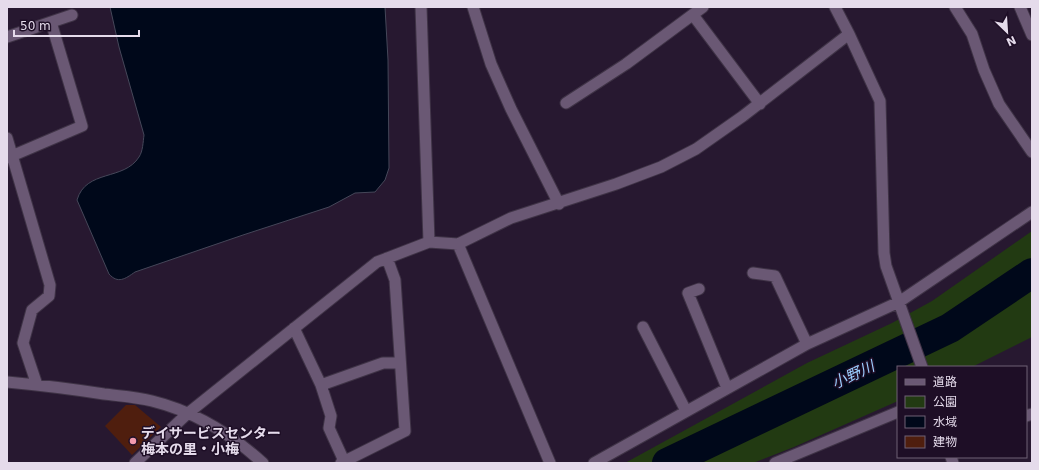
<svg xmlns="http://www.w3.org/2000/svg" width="1039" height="470" font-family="'DejaVu Sans','Noto Sans JP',sans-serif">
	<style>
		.green { fill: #223a12 }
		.water { fill: #00081a; stroke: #454759 }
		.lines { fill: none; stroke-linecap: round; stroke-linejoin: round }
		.river { stroke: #00081a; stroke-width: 30 }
		.building { fill: #4f1e0e }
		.minor-casing { stroke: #3f3346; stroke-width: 13 }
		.minor { stroke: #6a5874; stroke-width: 11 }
		.poi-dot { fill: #f29aad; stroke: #1e0e26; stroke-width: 1.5 }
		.labels { text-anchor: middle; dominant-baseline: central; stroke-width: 3; stroke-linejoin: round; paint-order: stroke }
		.poi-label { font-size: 14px; font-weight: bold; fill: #e5dbeb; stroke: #1e0e26; text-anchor: start }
		.water-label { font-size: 15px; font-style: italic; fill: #9bceff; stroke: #1e0e26 }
	</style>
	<rect width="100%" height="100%" fill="#271830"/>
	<path class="green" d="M1032,231V337L972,367H898V401L794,447L753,463H625L807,363L892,323L932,301Z"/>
	<path class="water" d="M110,7H385L388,60L389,168L385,180L375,192L355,193L329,207L243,235L135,272C125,279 118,284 109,274L77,200C86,169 124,181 139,157C143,151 143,142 144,135L119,47Z"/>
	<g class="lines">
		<path class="river" d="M667,463L950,328L1032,273"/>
	</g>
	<path class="building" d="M126,405H135L161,427L132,455L105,426Z"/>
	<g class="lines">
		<g class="minor-casing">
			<path id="minor" d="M421,7L429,242
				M473,7L491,64L511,109L559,204
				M835,7L849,34L880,101L884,253L886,266L922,367
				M955,7L972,34L984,70L999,104L1032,152
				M1020,7L1032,35
				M693,15L760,104
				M7,37L72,15
				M566,103L626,64L703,7
				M7,138L50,285L49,296L32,310L23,343L37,385
				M7,158L82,126L51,22
				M458,244L550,463
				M753,273L775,276L807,344
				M699,289L688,293L727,388
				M643,327L686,411
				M294,328L321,385L331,416L329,428L344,461
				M7,382C39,385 72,389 104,394C120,396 137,397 152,401C193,411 232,435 263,463
				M321,385L383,363H400
				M1026,416L1032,414
				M951,457L953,463
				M135,463L187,414L377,262L429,242L458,244L511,218L616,184L661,167L696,149L743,116L849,34
				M341,463L405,431L395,280L387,258
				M594,463L807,344L899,302L1032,212
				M775,463L898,412"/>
		</g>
		<use href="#minor" class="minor"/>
	</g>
	<circle class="poi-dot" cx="133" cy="441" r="4"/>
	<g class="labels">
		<g class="poi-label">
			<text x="141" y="433">デイサービスセンター<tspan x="141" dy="16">梅本の里・小梅</tspan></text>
		</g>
		<g class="water-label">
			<text transform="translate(853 375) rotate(-25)">小野川</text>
		</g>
	</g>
	<rect width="1039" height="470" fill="none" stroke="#e5dbeb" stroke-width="16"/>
	<rect x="897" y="366" width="130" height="92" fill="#1e0e26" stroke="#6e6075"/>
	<rect x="905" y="379" width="20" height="6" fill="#6a5874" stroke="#6e6075"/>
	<text x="933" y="386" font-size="12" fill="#e5dbeb">道路</text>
	<rect x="905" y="396" width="20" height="12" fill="#223a12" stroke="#6e6075"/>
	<text x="933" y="406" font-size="12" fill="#e5dbeb">公園</text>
	<rect x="905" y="416" width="20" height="12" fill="#00081a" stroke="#6e6075"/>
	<text x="933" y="426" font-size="12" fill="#e5dbeb">水域</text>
	<rect x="905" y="436" width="20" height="12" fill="#4f1e0e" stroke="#6e6075"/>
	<text x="933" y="446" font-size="12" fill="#e5dbeb">建物</text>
	<g transform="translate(1007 32) rotate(155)" stroke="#1e0e26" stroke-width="3" paint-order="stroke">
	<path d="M0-3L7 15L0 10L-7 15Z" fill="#e5dbeb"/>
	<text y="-6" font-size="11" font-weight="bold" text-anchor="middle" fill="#e5dbeb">N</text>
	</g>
	<path d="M14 30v6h125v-6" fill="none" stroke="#e5dbeb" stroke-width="2"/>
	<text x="20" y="30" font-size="12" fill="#e5dbeb" stroke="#1e0e26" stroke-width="3" paint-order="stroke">50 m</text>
</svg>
